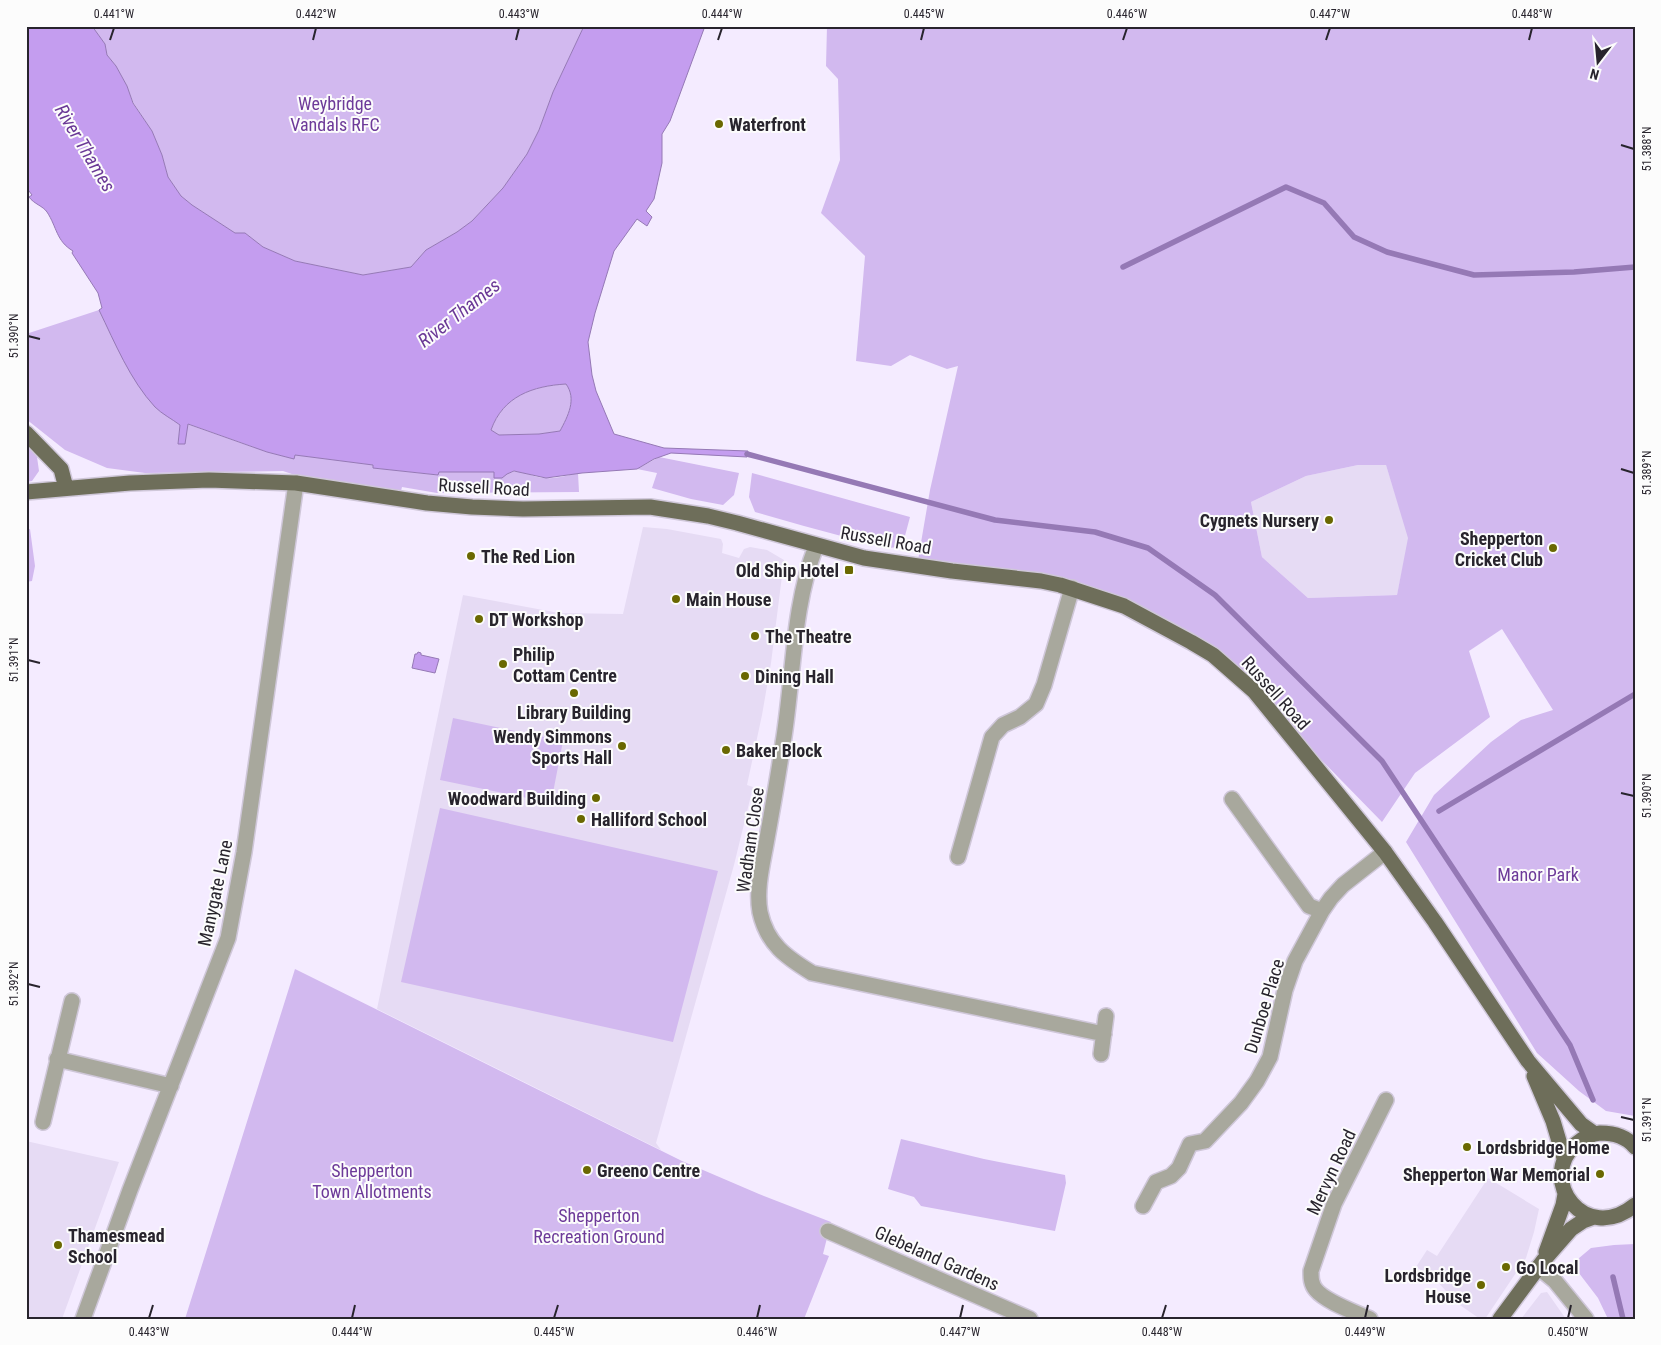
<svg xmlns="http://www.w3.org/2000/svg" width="1661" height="1345" font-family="'Roboto Condensed',sans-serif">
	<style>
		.built { fill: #e6dbf4 }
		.green { fill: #d2b9ef; fill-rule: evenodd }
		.water { fill: #c49def; stroke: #9579b5; fill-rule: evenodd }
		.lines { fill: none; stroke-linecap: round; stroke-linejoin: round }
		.stream { stroke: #9579b5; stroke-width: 5.5 }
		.minor-casing { stroke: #cfc7d9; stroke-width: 18 }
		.major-casing { stroke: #cfc7d9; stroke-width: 18 }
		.minor { stroke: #a8a89d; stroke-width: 15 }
		.major { stroke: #6e6e5a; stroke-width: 15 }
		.ticks { fill: none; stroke: #28242d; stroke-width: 2 }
		.poi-dot { fill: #6a6801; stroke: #fcfcfc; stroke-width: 2 }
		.labels { text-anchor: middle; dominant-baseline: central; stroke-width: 4; stroke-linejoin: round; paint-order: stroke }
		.park-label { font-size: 18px; fill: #6d3a99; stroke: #fcfcfc }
		.poi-label { font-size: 18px; font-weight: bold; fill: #28242d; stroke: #fcfcfc; text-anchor: start }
		.street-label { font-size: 18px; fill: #28242d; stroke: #fcfcfc }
		.water-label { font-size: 19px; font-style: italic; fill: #6a3896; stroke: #fcfcfc }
		.neatline { fill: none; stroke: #28242d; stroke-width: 2 }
		.ticks-label { font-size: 12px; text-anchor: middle; fill: #28242d }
	</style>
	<rect width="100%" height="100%" fill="#f4ebff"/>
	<path class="built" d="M1358,465H1386L1409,538L1397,595L1308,598L1262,557L1251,502L1306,476Z
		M643,527L667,529L721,539L723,544L722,553L739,558L744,549L750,547L767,550L784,560L771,663L762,715L747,785L753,787L734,865L656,1143L661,1150L377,1009L463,595L559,613L623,614Z
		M26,1141L119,1162L62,1319H26Z
		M1488,1178L1539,1209L1534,1232L1526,1258L1485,1319H1480L1457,1303L1435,1279L1416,1267L1427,1250L1437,1256Z
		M1547,1292L1566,1319H1521L1541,1293Z"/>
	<path class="green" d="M92,26H584L553,92L539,130L527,154L503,188L472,221L457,232L426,250L411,267L363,275L295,261L263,247L245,233H235L192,205L181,196L168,177L162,155L152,131L133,102L127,86L116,66L107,55L105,44Z
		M827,26H1635V1116L1606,1111L1579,1091L1537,1053L1406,842L1434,795L1491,742L1521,720L1553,710L1502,629L1469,651L1490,717L1415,773L1382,822L1254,691L1213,655L1072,588L917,566L930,490L958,366L947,369L910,355L891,366L856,361L865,256L821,213L840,160L838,79L826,66ZM1358,465H1386L1408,538L1397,595L1308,598L1262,557L1251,502L1306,476Z
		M99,310L125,363L156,408L180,425L178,444L187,424L267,452L294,459L295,455L374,465V468L437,475L439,472H495L494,477L502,478C517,464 529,478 546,478C557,479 568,475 578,473L579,492L437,493L402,487L401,491L292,474L283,471L145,473L107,468L65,450L26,419V334Z
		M566,384C577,399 568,416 560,431L539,434L499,435L491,430C504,395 532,387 566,384Z
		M26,442L37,457L39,471L32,481L26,482Z
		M659,457L739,473L734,495L723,505L691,499L652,488L657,473L637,469Z
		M752,473L910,517L902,547L886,548L804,526L755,512L749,497Z
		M30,529L35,566L32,581L26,582V530Z
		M453,718L563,741L551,803L440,780Z
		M440,808L718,871L673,1042L401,982Z
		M295,969L682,1161L759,1194L831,1222L823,1254L829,1256L804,1319H185Z
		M901,1139L984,1159L1065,1175L1066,1183L1055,1231L921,1206L914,1197L888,1189Z
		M1635,1244V1319H1608L1598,1298L1572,1264L1591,1248L1614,1245Z"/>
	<path class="water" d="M26,26H92L105,44L107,55L116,66L127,86L133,103L152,131L162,155L168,177L181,196L192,205L235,233H245L263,247L295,261L363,275L411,267L426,250L457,232L472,221L503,188L527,154L539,130L553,92L584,26H705L670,121L662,134V163L654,199L646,211L652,217L647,226L637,219L614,251L595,313L588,342L592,375L596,391L614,434L664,448L748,451L747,457L671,453L654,459L637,469L582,473L546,478L514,471L507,474L502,478H494V472H439L438,475L373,468V465L295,455L294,459L267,452L188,424L185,444H178L180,425C172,419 162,414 155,407C130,380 115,343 99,310L102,308L98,293L72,253L73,251C56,241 57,227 47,212C43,206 34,204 29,197L32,195L26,187ZM566,384C577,399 568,416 560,431L539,434L499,435L491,430C503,396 533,386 566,384Z
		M418,652L421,653V655L439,659L435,673L412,668L415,654H417Z"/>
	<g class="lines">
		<path class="stream" d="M1123,267L1286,187L1324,203L1354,237L1387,252L1474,275L1574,272L1635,267
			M747,454L995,520L1095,532L1148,548L1215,595L1382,761L1570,1045L1593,1100
			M1439,811L1635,694
			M1613,1277L1623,1319"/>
		<g class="minor-casing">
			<path id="minor" d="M816,546C792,608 794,677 783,743C778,777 772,811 766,844C762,866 756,890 760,912C767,944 786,957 812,973L1104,1034
				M1232,799L1309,906L1322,911
				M958,857L992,737L1003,725L1020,717L1036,704L1044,685L1072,588
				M1101,1054L1106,1016
				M57,1059L171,1086
				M43,1122L72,1001
				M1143,1206L1156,1182L1171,1176L1179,1168L1190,1144L1205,1141L1241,1103L1257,1081L1270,1057L1285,990L1295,961L1322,911L1331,898L1343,885L1385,852
				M828,1231L1030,1319
				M1538,1267L1555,1281L1586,1319
				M83,1319L130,1190L228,938L244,852L296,483
				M1370,1319C1355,1312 1326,1302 1316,1290C1311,1284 1311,1278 1311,1271L1334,1204L1386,1100"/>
		</g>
		<g class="major-casing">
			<path id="major" d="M26,433L61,469L66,488
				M26,492L130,483L209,480L296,483L427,503L472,507L523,509L650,507L708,516L737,523L864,558L952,571L1041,581L1060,585L1124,606L1191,642L1213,655L1254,691L1385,852L1435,922L1528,1061L1581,1124L1595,1134
				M1534,1076L1553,1121L1564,1158
				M1635,1147C1626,1136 1613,1133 1600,1133C1591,1134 1583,1138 1576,1144C1536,1179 1585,1246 1635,1205
				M1546,1252L1563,1205L1565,1194
				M1500,1319L1543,1261L1571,1229L1583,1221L1594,1217"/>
		</g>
		<use href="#minor" class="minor"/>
		<use href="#major" class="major"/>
	</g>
	<path class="ticks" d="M110,40L114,28M313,40L316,28M516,40L519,28M718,40L722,28M921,40L924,28M1123,40L1127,28M1326,40L1330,28M1529,40L1532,28M1621,145L1634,149M28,336L40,339M1621,469L1634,473M28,660L40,663M1621,793L1634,796M28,984L40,987M1621,1117L1634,1120M149,1318L153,1305M352,1318L355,1305M554,1318L558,1305M757,1318L760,1305M960,1318L963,1305M1162,1318L1166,1305M1365,1318L1368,1305M1568,1318L1571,1305"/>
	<g class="poi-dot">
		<circle cx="719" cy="124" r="5"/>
		<circle cx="1329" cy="520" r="5"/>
		<circle cx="1553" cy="548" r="5"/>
		<circle cx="471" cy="556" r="5"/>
		<rect x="844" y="565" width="10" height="10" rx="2.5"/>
		<circle cx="676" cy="599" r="5"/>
		<circle cx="479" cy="619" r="5"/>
		<circle cx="755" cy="636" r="5"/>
		<circle cx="503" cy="664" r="5"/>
		<circle cx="745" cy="676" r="5"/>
		<circle cx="574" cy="693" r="5"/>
		<circle cx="622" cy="746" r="5"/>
		<circle cx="726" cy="750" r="5"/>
		<circle cx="596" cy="798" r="5"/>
		<circle cx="581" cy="819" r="5"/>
		<circle cx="1467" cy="1147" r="5"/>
		<circle cx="587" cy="1170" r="5"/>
		<circle cx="1600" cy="1174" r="5"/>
		<circle cx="58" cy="1245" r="5"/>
		<circle cx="1506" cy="1267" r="5"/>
		<circle cx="1481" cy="1285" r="5"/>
	</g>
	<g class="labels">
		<g class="park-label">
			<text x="335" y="103">Weybridge<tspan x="335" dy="21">Vandals RFC</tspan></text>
			<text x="1538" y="874">Manor Park</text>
			<text x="372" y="1170">Shepperton<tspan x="372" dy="21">Town Allotments</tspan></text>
			<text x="599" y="1215">Shepperton<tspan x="599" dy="21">Recreation Ground</tspan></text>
		</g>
		<g class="poi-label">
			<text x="729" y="124">Waterfront</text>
			<text x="1319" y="520" text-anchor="end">Cygnets Nursery</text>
			<text x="1543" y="538" text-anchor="end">Shepperton<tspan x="1543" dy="21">Cricket Club</tspan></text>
			<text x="481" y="556">The Red Lion</text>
			<text x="839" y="570" text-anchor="end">Old Ship Hotel</text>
			<text x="686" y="599">Main House</text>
			<text x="489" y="619">DT Workshop</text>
			<text x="765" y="636">The Theatre</text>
			<text x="513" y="654">Philip<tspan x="513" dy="21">Cottam Centre</tspan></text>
			<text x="755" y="676">Dining Hall</text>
			<text x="574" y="712" text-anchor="middle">Library Building</text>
			<text x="612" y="736" text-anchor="end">Wendy Simmons<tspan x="612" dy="21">Sports Hall</tspan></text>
			<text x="736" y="750">Baker Block</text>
			<text x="586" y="798" text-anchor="end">Woodward Building</text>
			<text x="591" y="819">Halliford School</text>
			<text x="1477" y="1147">Lordsbridge Home</text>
			<text x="597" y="1170">Greeno Centre</text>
			<text x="1590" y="1174" text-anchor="end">Shepperton War Memorial</text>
			<text x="68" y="1235">Thamesmead<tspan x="68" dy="21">School</tspan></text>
			<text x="1516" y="1267">Go Local</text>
			<text x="1471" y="1275" text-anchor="end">Lordsbridge<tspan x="1471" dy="21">House</tspan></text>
		</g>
		<g class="street-label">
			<text transform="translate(484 487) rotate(3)">Russell Road</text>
			<text transform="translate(886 540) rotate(10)">Russell Road</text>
			<text transform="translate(1276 693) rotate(48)">Russell Road</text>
			<text transform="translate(750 840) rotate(-82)">Wadham Close</text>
			<text transform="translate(215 893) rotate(-78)">Manygate Lane</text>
			<text transform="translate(1264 1006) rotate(-73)">Dunboe Place</text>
			<text transform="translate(1331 1172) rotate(-65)">Mervyn Road</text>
			<text transform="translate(937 1258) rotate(24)">Glebeland Gardens</text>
		</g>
		<g class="water-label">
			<text transform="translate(85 148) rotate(59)">River Thames</text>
			<text transform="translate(459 313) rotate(-38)">River Thames</text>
		</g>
	</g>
	<rect width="1661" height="1345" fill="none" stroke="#fcfcfc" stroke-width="55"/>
	<g transform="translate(1598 62) rotate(196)" stroke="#fcfcfc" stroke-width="4" paint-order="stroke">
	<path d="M0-4L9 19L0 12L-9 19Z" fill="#28242d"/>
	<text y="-8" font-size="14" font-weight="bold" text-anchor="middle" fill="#28242d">N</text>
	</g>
	<rect x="28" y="28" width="1606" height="1290" class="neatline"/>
	<g class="ticks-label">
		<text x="114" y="18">0.441°W</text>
		<text x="316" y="18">0.442°W</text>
		<text x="519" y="18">0.443°W</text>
		<text x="722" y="18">0.444°W</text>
		<text x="924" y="18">0.445°W</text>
		<text x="1127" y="18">0.446°W</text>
		<text x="1330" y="18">0.447°W</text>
		<text x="1532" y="18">0.448°W</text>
		<text transform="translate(1647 149) rotate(-90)" y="4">51.388°N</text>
		<text transform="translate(14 336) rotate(-90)" y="4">51.390°N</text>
		<text transform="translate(1647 473) rotate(-90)" y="4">51.389°N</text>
		<text transform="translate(14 660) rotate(-90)" y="4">51.391°N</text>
		<text transform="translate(1647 796) rotate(-90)" y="4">51.390°N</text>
		<text transform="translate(14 984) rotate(-90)" y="4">51.392°N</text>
		<text transform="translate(1647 1120) rotate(-90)" y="4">51.391°N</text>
		<text x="149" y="1336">0.443°W</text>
		<text x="352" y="1336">0.444°W</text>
		<text x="554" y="1336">0.445°W</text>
		<text x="757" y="1336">0.446°W</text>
		<text x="960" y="1336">0.447°W</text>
		<text x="1162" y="1336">0.448°W</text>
		<text x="1365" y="1336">0.449°W</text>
		<text x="1568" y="1336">0.450°W</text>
	</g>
</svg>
